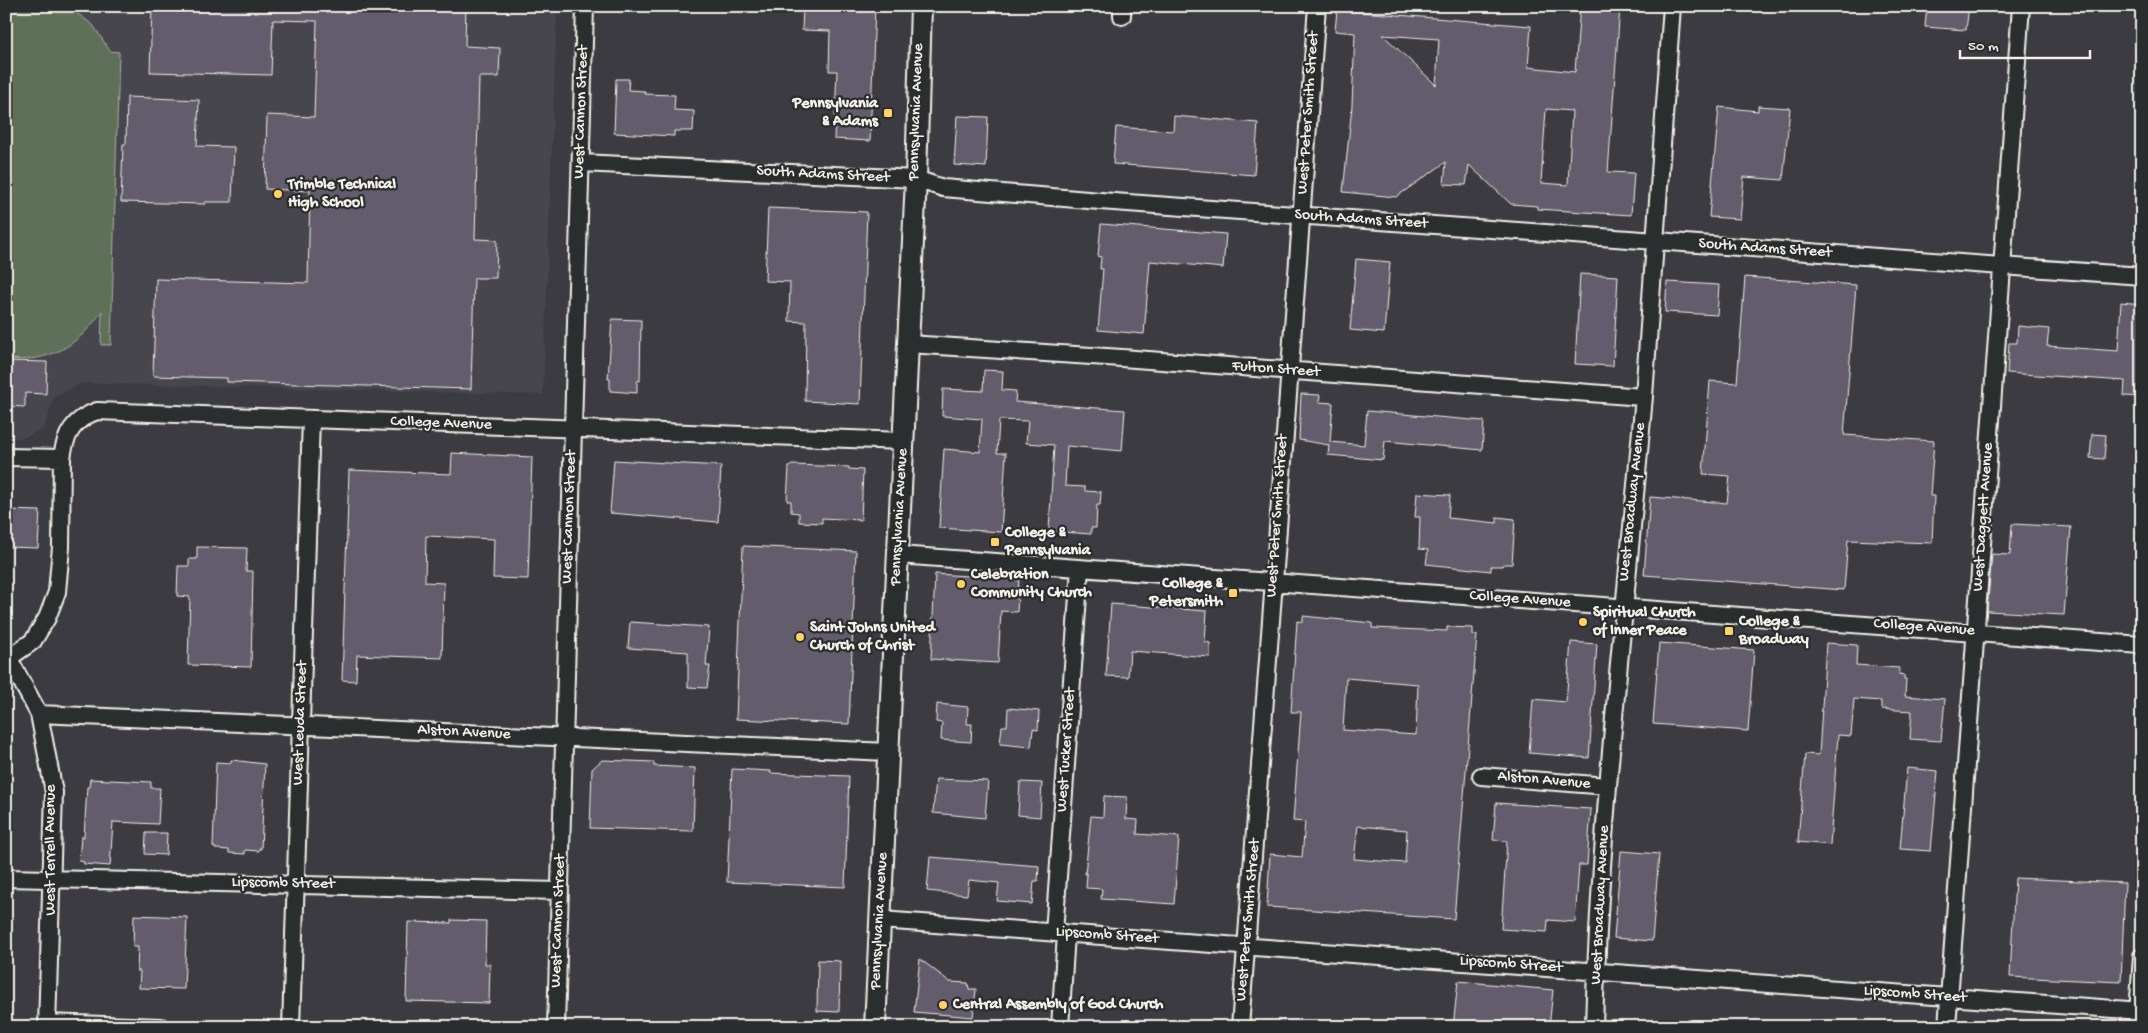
<svg xmlns="http://www.w3.org/2000/svg" width="2148" height="1033" font-family="'Gochi Hand',sans-serif">
	<style>
		.built { fill: #47454e }
		.green { fill: #5e7059; stroke: #a9b0a0 }
		.building { fill: #635b6c; stroke: #f4f1e8; fill-rule: evenodd }
		.lines { fill: none; stroke-linecap: round; stroke-linejoin: round }
		.minor-casing { stroke: #f4f1e8; stroke-width: 20 }
		.tertiary-casing { stroke: #f4f1e8; stroke-width: 24 }
		.minor { stroke: #2a2d2e; stroke-width: 16 }
		.tertiary { stroke: #2a2d2e; stroke-width: 20 }
		.poi-dot { fill: #ffd166; stroke: #2a2d2e; stroke-width: 2 }
		.labels { text-anchor: middle; dominant-baseline: central; stroke-width: 4.5; stroke-linejoin: round; paint-order: stroke }
		.poi-label { font-size: 16px; font-weight: bold; fill: #f4f1e8; stroke: #2a2d2e; text-anchor: start }
		.street-label { font-size: 16px; fill: #f4f1e8; stroke: #2a2d2e }
	</style>
	<rect width="100%" height="100%" fill="#3b3b41"/>
	<filter id="ink" filterUnits="userSpaceOnUse"><feTurbulence type="fractalNoise" baseFrequency=".02" numOctaves="2"/><feDisplacementMap in="SourceGraphic" scale="10" xChannelSelector="R" yChannelSelector="G"/><feConvolveMatrix kernelMatrix="1 2 1 2 8 2 1 2 1" color-interpolation-filters="sRGB"/></filter>
	<g filter="url(#ink)">
		<path class="built" d="M6,6H557L543,395L81,383L54,398L44,429L23,438H6Z"/>
		<path class="green" d="M6,6H67L93,25L110,51L119,52L111,345H101L102,311C78,346 50,363 6,359Z"/>
		<path class="building" d="M152,6H466L465,46L500,48L499,77H479L475,239L497,240L496,278H474L471,389L227,382V378L153,376L156,279L308,283L310,191L265,189L267,115L314,117L317,21L273,20L271,75L150,72Z
			M803,6H875L870,141L834,139L837,71H829L830,31L802,30Z
			M1580,6H1620L1608,172L1634,173L1631,215L1537,209V206L1511,204L1469,165L1466,185L1444,184L1446,162L1396,197L1343,192L1352,106L1355,33L1335,31L1337,10L1531,26L1528,67L1575,72ZM1383,35L1439,39L1436,85ZM1546,109L1572,111L1568,185L1541,183Z
			M1927,6H1969L1966,30L1925,27Z
			M616,79H629L628,90L645,91L644,94L675,95L674,110L694,111L693,131H674V136L614,133Z
			M127,97L199,100L197,146L234,147L232,202H205V204L121,202L123,144H126Z
			M1758,106L1790,108L1783,180L1744,177L1740,219L1709,217L1719,107L1758,111Z
			M957,116L988,117L986,167L954,165Z
			M1174,116L1258,123L1254,175L1113,164L1116,127L1173,131Z
			M768,208L867,212L860,404L805,401L806,322L789,321L790,282L765,281Z
			M1101,224L1226,234L1223,268L1150,261L1144,334L1098,330L1103,269H1100L1101,257L1098,256Z
			M1356,259L1390,262L1384,333L1350,330Z
			M1580,274L1618,276L1613,366L1575,364Z
			M1745,277L1856,285L1844,435L1934,441L1930,496H1934L1932,543L1848,540L1844,590L1644,575L1650,497L1727,503L1730,476L1703,474L1710,381L1737,383Z
			M1667,282L1719,285L1717,315L1665,312Z
			M2121,302L2142,304V397L2124,396L2125,381L2007,373L2009,343H2017L2018,326L2049,329L2047,346L2118,351Z
			M612,319L641,320L640,381H637V393L610,391V379H608Z
			M6,361L47,362L46,394L25,393V407L6,406Z
			M984,370L1003,371L1002,390L1016,391L1015,402L1125,410L1122,451L1067,446L1065,486L1085,487V491L1101,492L1100,505H1097L1096,528H1091V534L1049,531L1054,445L1026,443L1028,421L999,420L997,453H1006L1001,532L939,528L944,449L980,452L982,419L942,416L943,389L983,391Z
			M1301,394L1320,395L1319,402L1333,403L1330,442L1364,445L1367,411L1484,421L1482,450L1385,441L1383,460L1328,455L1329,445L1299,440Z
			M2092,434L2106,435L2104,459L2090,458Z
			M452,453L532,457L528,579L493,578L494,539L426,536L425,582L444,583L442,658L357,655L356,681L342,680L349,470L451,474Z
			M614,460L721,466L718,522L610,513Z
			M792,465L849,467V469L863,470L861,520L822,518V523L799,522V513L791,512V501H787L789,467Z
			M1417,493L1450,495L1448,518L1497,523V517L1515,519L1512,564H1504L1503,566H1491V571L1426,564L1428,550L1419,549L1420,517H1415Z
			M6,510L40,511L38,548L6,547Z
			M2012,524L2071,527L2064,615L1987,611L1992,554L2010,555Z
			M743,546L856,551L849,724L736,719Z
			M197,547L247,548L246,571H253L251,667L188,665L190,597L177,596L178,566H189V559H197Z
			M935,574L1019,579L1017,612L1001,611L998,663L931,659Z
			M1111,604L1207,611L1205,642L1210,643V657L1130,651L1128,677L1106,676Z
			M1303,616L1372,623V628L1447,631V627L1473,628V635H1477L1454,919L1267,907L1270,854L1302,857L1305,822L1293,821L1301,712H1291L1297,621L1303,622ZM1346,678L1418,684L1416,735L1343,730ZM1358,826L1407,830L1405,863L1354,859Z
			M630,622L709,627L706,666H710L707,688L688,687V652L628,648Z
			M1571,642L1597,644L1589,758L1529,753L1533,699L1566,702Z
			M1659,643L1754,650L1748,731L1653,724Z
			M1826,643L1857,645L1856,665L1899,668V674L1904,675V679H1906L1905,696L1945,699L1941,741L1910,739L1912,711L1881,709V701L1854,699L1851,736L1838,735L1830,845L1798,842L1805,754L1819,755Z
			M937,704L968,707L967,724H972L971,742L941,740L942,723L936,722Z
			M1008,708L1039,711L1038,730L1033,729L1031,747L1000,744L1002,726H1007Z
			M231,760L265,764L261,849L259,848V851L245,850V854L229,853V850L215,849V847H213L216,762L231,763Z
			M602,760L654,762V766L695,768L693,831L590,828L592,769Z
			M1907,768L1938,771L1931,851L1900,849Z
			M732,769L771,771L770,773L849,776L845,887L727,882Z
			M90,779L151,782V788H160L158,824L113,822L110,866L84,864V862L79,861L81,837H84L87,787H89Z
			M936,779L988,781L985,818L933,813Z
			M1020,782L1042,783L1040,817L1018,815Z
			M1104,796L1127,797L1126,819L1138,820L1137,834L1179,837L1174,904L1101,899L1102,889L1086,888L1087,874H1085L1091,816L1103,817Z
			M1496,803L1591,809L1587,865H1579L1575,922L1548,920L1547,932L1501,929L1507,841L1493,840Z
			M146,833H167L166,855L145,854Z
			M1621,851L1659,854L1652,941L1614,938Z
			M930,857L1039,866L1038,881H1034L1032,904L997,901L999,883L969,880L967,895L927,891Z
			M2015,878L2125,883L2121,982L2010,977Z
			M134,915L187,917L184,989L139,988L140,971H137L138,947H133Z
			M451,920L486,921L485,964H490L489,1003L406,1001L408,922L451,923Z
			M920,959L950,982L968,983L969,989H976L973,1017L914,1012Z
			M818,960L840,961L839,1012L817,1011Z
			M1458,981L1553,990L1549,1027H1453Z"/>
		<g class="lines">
			<g class="minor-casing">
				<path id="minor" d="M1122,16V6
					M581,163L916,179L943,188L1100,201L2142,276
					M908,344L1122,358L1643,397
					M6,457L62,458C65,434 74,419 97,411L903,441
					M898,555L2142,645
					M6,653L39,714L54,792L47,1027
					M6,660L33,641L47,618L57,592L61,547L62,458
					M39,714L888,752
					M1481,776L1608,786
					M6,878L560,891
					M880,920L2142,1011
					M1054,933L1080,568
					M47,1023L161,1027
					M291,1027L311,419
					M556,1027L585,6
					M1060,1027L1066,934
					M1240,1027C1267,687 1291,346 1317,6
					M1594,1027C1600,816 1626,606 1644,396C1654,266 1663,136 1672,6
					M1947,1027L2021,6
					M2137,1027L2142,956"/>
			</g>
			<g class="tertiary-casing">
				<path id="tertiary" d="M875,1027L916,179L921,6"/>
			</g>
			<use href="#minor" class="minor"/>
			<use href="#tertiary" class="tertiary"/>
		</g>
	</g>
	<g class="poi-dot">
		<rect x="883" y="108" width="10" height="10" rx="2.5"/>
		<circle cx="278" cy="194" r="5"/>
		<rect x="990" y="537" width="10" height="10" rx="2.5"/>
		<circle cx="961" cy="584" r="5"/>
		<rect x="1228" y="588" width="10" height="10" rx="2.5"/>
		<circle cx="1583" cy="622" r="5"/>
		<rect x="1724" y="626" width="10" height="10" rx="2.5"/>
		<circle cx="800" cy="637" r="5"/>
		<circle cx="943" cy="1005" r="5"/>
	</g>
	<g class="labels">
		<g class="poi-label">
			<text x="878" y="104" text-anchor="end">Pennsylvania<tspan x="878" dy="18">&amp; Adams</tspan></text>
			<text x="288" y="185">Trimble Technical<tspan x="288" dy="18">High School</tspan></text>
			<text x="1005" y="533">College &amp;<tspan x="1005" dy="18">Pennsylvania</tspan></text>
			<text x="971" y="575">Celebration<tspan x="971" dy="18">Community Church</tspan></text>
			<text x="1223" y="584" text-anchor="end">College &amp;<tspan x="1223" dy="18">Petersmith</tspan></text>
			<text x="1593" y="613">Spiritual Church<tspan x="1593" dy="18">of Inner Peace</tspan></text>
			<text x="1739" y="622">College &amp;<tspan x="1739" dy="18">Broadway</tspan></text>
			<text x="810" y="628">Saint Johns United<tspan x="810" dy="18">Church of Christ</tspan></text>
			<text x="953" y="1005">Central Assembly of God Church</text>
		</g>
		<g class="street-label">
			<text transform="translate(582 112) rotate(-88)">West Cannon Street</text>
			<text transform="translate(917 112) rotate(-88)">Pennsylvania Avenue</text>
			<text transform="translate(1309 113) rotate(-86)">West Peter Smith Street</text>
			<text transform="translate(823 175) rotate(3)">South Adams Street</text>
			<text transform="translate(1361 220) rotate(4)">South Adams Street</text>
			<text transform="translate(1765 249) rotate(4)">South Adams Street</text>
			<text transform="translate(1276 370) rotate(4)">Fulton Street</text>
			<text transform="translate(441 424) rotate(2)">College Avenue</text>
			<text transform="translate(1633 502) rotate(-84)">West Broadway Avenue</text>
			<text transform="translate(1278 516) rotate(-86)">West Peter Smith Street</text>
			<text transform="translate(570 517) rotate(-88)">West Cannon Street</text>
			<text transform="translate(900 517) rotate(-87)">Pennsylvania Avenue</text>
			<text transform="translate(1984 517) rotate(-86)">West Daggett Avenue</text>
			<text transform="translate(1520 600) rotate(4)">College Avenue</text>
			<text transform="translate(1924 628) rotate(4)">College Avenue</text>
			<text transform="translate(301 723) rotate(-88)">West Leuda Street</text>
			<text transform="translate(464 733) rotate(3)">Alston Avenue</text>
			<text transform="translate(1067 750) rotate(-86)">West Tucker Street</text>
			<text transform="translate(1544 781) rotate(5)">Alston Avenue</text>
			<text transform="translate(51 850) rotate(-90)">West Terrell Avenue</text>
			<text transform="translate(283 884) rotate(1)">Lipscomb Street</text>
			<text transform="translate(1601 905) rotate(-87)">West Broadway Avenue</text>
			<text transform="translate(1249 920) rotate(-85)">West Peter Smith Street</text>
			<text transform="translate(559 921) rotate(-88)">West Cannon Street</text>
			<text transform="translate(880 921) rotate(-87)">Pennsylvania Avenue</text>
			<text transform="translate(1107 936) rotate(4)">Lipscomb Street</text>
			<text transform="translate(1511 965) rotate(4)">Lipscomb Street</text>
			<text transform="translate(1915 995) rotate(4)">Lipscomb Street</text>
		</g>
	</g>
	<rect width="2148" height="1033" fill="none" stroke="#2a2d2e" stroke-width="25"/>
	<rect x="12" y="12" width="2123" height="1008" fill="none" stroke="#f4f1e8" stroke-width="2" filter="url(#ink)"/>
	<path d="M1960 50v8h130v-8" fill="none" stroke="#f4f1e8" stroke-width="2.5"/>
	<text x="1968" y="50" font-size="15" fill="#f4f1e8" stroke="#2a2d2e" stroke-width="4" paint-order="stroke">50 m</text>
</svg>
